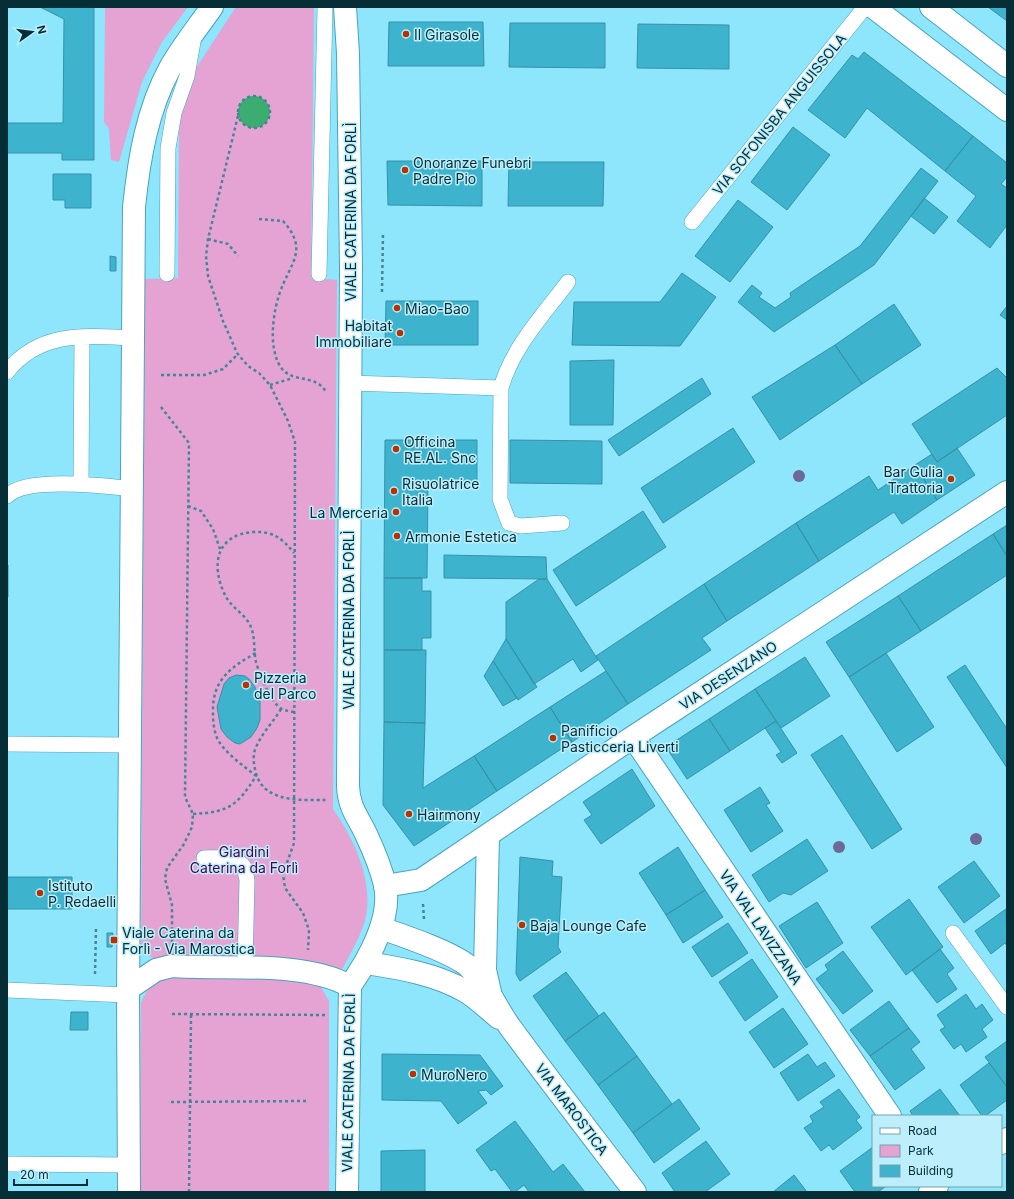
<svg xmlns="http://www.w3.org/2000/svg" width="1014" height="1199" font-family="Inter,sans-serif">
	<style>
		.green { fill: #e4a3d3 }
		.water { fill: #3cad70 }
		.building { fill: #3db3cd; stroke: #3692a7 }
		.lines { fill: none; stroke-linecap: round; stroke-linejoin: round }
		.service-casing { stroke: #4aa3b9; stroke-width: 16 }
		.minor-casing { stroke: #4aa3b9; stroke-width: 24 }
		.secondary-casing { stroke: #4aa3b9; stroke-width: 24 }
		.path { stroke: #468595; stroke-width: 2.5; stroke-dasharray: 3 3; stroke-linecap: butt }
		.service { stroke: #fff; stroke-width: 15 }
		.minor { stroke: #fff; stroke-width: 22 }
		.secondary { stroke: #fff; stroke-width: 22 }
		.tree { fill: #6c6898 }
		.poi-dot { fill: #ba3100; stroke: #bceefb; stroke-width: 1.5 }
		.labels { text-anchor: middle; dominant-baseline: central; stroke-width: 3; stroke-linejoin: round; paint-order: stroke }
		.poi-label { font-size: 14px; fill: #062e37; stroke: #bceefb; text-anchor: start }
		.street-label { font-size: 14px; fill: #062e37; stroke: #bceefb }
		.park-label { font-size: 14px; fill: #510045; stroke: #bceefb }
	</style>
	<rect width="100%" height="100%" fill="#8ee6fd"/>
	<path class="green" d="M105,7H188L162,42L142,82L119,162L111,160L109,129L104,122Z
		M236,7H314L311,278L337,280L333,809C355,840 376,886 364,924C359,939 350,954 343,968L340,969L319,963L157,960L144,953L141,944L145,279L178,278L179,131L182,102L196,68Z
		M168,978L311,980L320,985L329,1001V1192H140L141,1003C148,987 152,984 168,978Z"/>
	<path class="water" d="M238 112a16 16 0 1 1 32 0a16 16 0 1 1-32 0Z"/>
	<path class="building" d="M40,7H94V160H62V153H7V123H63L64,19Z
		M988,7H1007V21Z
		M389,22H483L484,66H388Z
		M510,23H605V68L509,67Z
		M638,24L729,25V69L637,68Z
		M864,52L973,136L945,171L867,108L845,138L808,110L852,55L858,59Z
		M793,127L830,155L787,210L751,182Z
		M973,136L1007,163V177L1001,184L1007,188V225L990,248L957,221L976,196L945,171Z
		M387,161H482V206L388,205Z
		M509,162H604L603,206H508Z
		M921,168L938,181L874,265L774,332L738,302L752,285L762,293L759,297L775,308L791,297L790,293L860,246Z
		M53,174H91V208H65V200H53Z
		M924,198L948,217L934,234L911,216Z
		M738,200L773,227L730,282L695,256Z
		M110,256L116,257V271H110Z
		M682,273L716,297L680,346L572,345L574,302H660Z
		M386,301H478V345H385Z
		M894,304L921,345L862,384L835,345Z
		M1007,306V320L1000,315Z
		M835,345L862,384L780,440L752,397Z
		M614,360L613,425H570V361Z
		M997,368L1007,378V415L937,462L912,424Z
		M702,378L711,394L619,456L608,440Z
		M733,428L755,462L663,523L641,488Z
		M385,440H477V483L428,484L427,578H384Z
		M510,440L602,441V484L510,483Z
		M957,448L975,475L937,500L915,465L932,454L937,462Z
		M915,465L937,500L902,524L894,512L819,561L796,523L869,476L878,490Z
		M643,511L666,547L576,606L553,570Z
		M796,523L819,561L727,621L704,584Z
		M1007,525V556L993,534Z
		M993,534L1007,556V575L921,631L898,596Z
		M444,555L546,557L547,579L444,578Z
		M7,565H8V597H7Z
		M384,578H422V591H431V638H422V650H384Z
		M539,579H547L598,660L581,672L573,659L534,684L506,639V602Z
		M704,584L727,621L702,638L711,650L628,704L596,656Z
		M898,596L921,631L849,677L826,642Z
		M506,639L537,687L518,700L493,661Z
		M384,650H426L425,723L384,722Z
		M886,653L934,727L897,752L849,677Z
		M805,657L830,696L781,728L755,689Z
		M493,661L517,698L503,706L484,676Z
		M965,665L1007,729V768L947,677Z
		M606,671L628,704L572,742L550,707Z
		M236,675L245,676L249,679L255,687L260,701V720L257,728L251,737L240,744L235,743L227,737L221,729L217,707L224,684L229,678Z
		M755,689L776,721L730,751L709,719Z
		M550,707L572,742L497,791L474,756Z
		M709,719L730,751L687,779L666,747Z
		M776,721L797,753L782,763L776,755L781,752L765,728Z
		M384,722L425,723L423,788L474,756L497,791L414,846L383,805Z
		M842,735L902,829L872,849L811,755Z
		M632,769L655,806L601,844L584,820L592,815L583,802Z
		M760,787L770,803L766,805L783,831L751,852L724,810Z
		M807,839L828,871L791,895L783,893L769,902L752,875Z
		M678,847L705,890L666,915L639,873Z
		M520,857L553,861L552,876L562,877L558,947L561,952L520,981L516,974Z
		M974,861L1000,896L964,923L938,887Z
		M7,877H72V909H7Z
		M705,890L723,917L683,943L666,915Z
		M909,899L943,947L906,975L871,927Z
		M817,902L843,943L806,968L779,926Z
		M1006,909L1007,946L1005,943L991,954L975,931Z
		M728,923L748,953L712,977L692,947Z
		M107,933H113L112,947H107Z
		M940,949L954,968L947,974L957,989L937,1003L912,970Z
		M843,951L873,991L843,1014L816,979L828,970L825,965Z
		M752,959L778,997L745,1021L719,982Z
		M566,972L599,1016L565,1041L533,996Z
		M966,994L976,1009L982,1004L993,1020L982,1029L987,1037L966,1052L961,1044L954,1049L940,1030L945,1027L937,1015Z
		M889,1001L909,1028L870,1056L850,1030Z
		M783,1008L808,1044L774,1068L749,1032Z
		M71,1012H88V1030H70Z
		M604,1012L637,1056L598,1085L565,1041Z
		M909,1028L920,1042L911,1049L925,1068L895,1090L870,1056Z
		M1007,1041V1087L985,1057Z
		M382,1054L480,1055L503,1086L491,1095L486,1090L478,1091L487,1103L458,1124L441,1101L382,1100Z
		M808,1054L817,1067L825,1062L835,1076L798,1101L780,1073Z
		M637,1056L672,1104L633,1133L598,1085Z
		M989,1063L1007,1087V1100L985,1116H982L960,1085Z
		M839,1089L860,1117L856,1120L862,1128L833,1150L829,1145L821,1151L804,1128L813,1122L810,1116L824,1107L820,1102Z
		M940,1089L960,1116H913L910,1111Z
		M679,1099L700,1129L654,1163L633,1133Z
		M515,1121L553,1172L563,1164L585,1192H529L524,1185L515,1192H512L495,1169L491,1171L476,1150Z
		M706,1141L730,1174L705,1192H675L662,1173Z
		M873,1147V1186H886L878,1192H855L840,1171Z
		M425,1150V1192H381V1151Z
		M794,1175L807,1192H773Z"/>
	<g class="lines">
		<g class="service-casing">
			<path id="service" d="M692,222L865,7
				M167,274L168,148L174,113L187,76L194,36
				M319,274L325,7
				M7,372C40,330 87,336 134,338
				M350,383L501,388C512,348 543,315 568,282
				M501,388L500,499L509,523L521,526L562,523
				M81,484L82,337
				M7,496C27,476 105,486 133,489
				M7,744L130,745
				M204,858C216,858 236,855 244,867C245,870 246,876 247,880L245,968
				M953,933L1007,1007
				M7,990L128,995
				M7,1164L129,1165"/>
		</g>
		<g class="minor-casing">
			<path id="minor" d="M873,7L1007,110
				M931,7L1007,66
				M633,737L890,1116
				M488,836L485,970L490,992
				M385,886L421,880L633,737L1007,492
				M381,928C404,936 449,951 467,965C487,983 495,1006 510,1027C551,1083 593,1137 635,1192
				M366,963C399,968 436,974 465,991C477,998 488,1009 499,1018
				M1001,1143L1007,1139
				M930,1192L937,1186"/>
		</g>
		<g class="secondary-casing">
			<path id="secondary" d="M345,7L348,53L351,266L348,786C349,808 357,815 366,834C373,849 381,868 385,885C392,919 368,960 350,986L347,1192
				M128,989L156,970L172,966C226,970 302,960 350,986
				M129,1192L128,995L134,207C139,159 147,110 170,68C182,47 198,27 212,7"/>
		</g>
		<path class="path" d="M238 112a16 16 0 1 1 32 0a16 16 0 1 1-32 0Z
			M238,116L208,239L206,256L208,276L223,321L237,353L248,366L259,373L270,385L288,421L295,442L294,843L283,874L285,888L303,913L309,930L308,950
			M259,219L283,221C310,251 289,264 279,295C274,311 271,332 274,349C282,392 312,368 326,392
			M208,239L228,244L238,256
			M382,292L383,233
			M161,375H204L223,369L238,354
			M270,385L293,378
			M161,407L189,443L185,797L193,814L192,827L184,844L167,868L165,879L172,905V942
			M188,506L201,511L213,529L220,549
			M281,709C274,721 263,732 257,745C253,752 253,761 255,769C261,803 299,800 326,800
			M294,712C290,711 286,711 282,709C271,704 259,673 256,662C253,649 256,635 249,623C243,613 230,606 225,595C211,566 215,535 253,532C273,531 282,538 294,553
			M193,814C229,812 237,806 256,776C244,766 226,754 218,740C214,732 213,722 213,713C212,681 229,668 256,653
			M423,904L424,919
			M95,974L96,929
			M172,1014L327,1015
			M171,1102L307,1101
			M189,1192L191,1015"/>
		<use href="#service" class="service"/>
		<use href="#minor" class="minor"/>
		<use href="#secondary" class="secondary"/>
	</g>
	<g class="tree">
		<circle cx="799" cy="476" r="6"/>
		<circle cx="976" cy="839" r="6"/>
		<circle cx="839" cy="847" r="6"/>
	</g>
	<g class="poi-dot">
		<circle cx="406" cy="34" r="4"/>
		<circle cx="405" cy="170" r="4"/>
		<circle cx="397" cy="308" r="4"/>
		<circle cx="400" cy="333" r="4"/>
		<circle cx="396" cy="449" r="4"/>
		<circle cx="951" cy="479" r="4"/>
		<circle cx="394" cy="491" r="4"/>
		<circle cx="396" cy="512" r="4"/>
		<circle cx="397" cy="536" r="4"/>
		<circle cx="246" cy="685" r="4"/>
		<circle cx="553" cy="738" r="4"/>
		<circle cx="409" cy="814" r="4"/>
		<circle cx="40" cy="893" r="4"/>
		<circle cx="522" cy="925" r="4"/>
		<rect x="110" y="936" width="8" height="8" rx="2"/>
		<circle cx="413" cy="1074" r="4"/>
	</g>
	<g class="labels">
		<g class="poi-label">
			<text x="414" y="34">Il Girasole</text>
			<text x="413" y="162">Onoranze Funebri<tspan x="413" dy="16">Padre Pio</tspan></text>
			<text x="405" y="308">Miao-Bao</text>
			<text x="392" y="325" text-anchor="end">Habitat<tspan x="392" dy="16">Immobiliare</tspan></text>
			<text x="404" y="441">Officina<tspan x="404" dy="16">RE.AL. Snc</tspan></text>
			<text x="943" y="471" text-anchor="end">Bar Gulia<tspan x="943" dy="16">Trattoria</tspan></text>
			<text x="402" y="483">Risuolatrice<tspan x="402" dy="16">Italia</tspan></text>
			<text x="388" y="512" text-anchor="end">La Merceria</text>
			<text x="405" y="536">Armonie Estetica</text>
			<text x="254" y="677">Pizzeria<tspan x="254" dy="16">del Parco</tspan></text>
			<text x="561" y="730">Panificio<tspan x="561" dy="16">Pasticceria Liverti</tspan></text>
			<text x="417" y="814">Hairmony</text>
			<text x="48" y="885">Istituto<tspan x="48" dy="16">P. Redaelli</tspan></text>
			<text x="530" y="925">Baja Lounge Cafe</text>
			<text x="122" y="932">Viale Caterina da<tspan x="122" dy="16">Forlì - Via Marostica</tspan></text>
			<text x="421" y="1074">MuroNero</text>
		</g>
		<g class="street-label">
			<text transform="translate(779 114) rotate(-51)">VIA SOFONISBA ANGUISSOLA</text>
			<text transform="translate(350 212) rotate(-90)">VIALE CATERINA DA FORLÌ</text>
			<text transform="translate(348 620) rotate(-90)">VIALE CATERINA DA FORLÌ</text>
			<text transform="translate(728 675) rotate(-33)">VIA DESENZANO</text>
			<text transform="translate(761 927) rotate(56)">VIA VAL LAVIZZANA</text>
			<text transform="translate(348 1083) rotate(-89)">VIALE CATERINA DA FORLÌ</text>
			<text transform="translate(572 1109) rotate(53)">VIA MAROSTICA</text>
		</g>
		<g class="park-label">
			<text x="244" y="851">Giardini<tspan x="244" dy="16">Caterina da Forlì</tspan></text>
		</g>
	</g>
	<rect width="1014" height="1199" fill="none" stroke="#062e37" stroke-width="16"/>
	<rect x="872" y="1115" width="130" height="72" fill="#bceefb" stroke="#73a1ad"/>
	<rect x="880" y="1128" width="20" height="6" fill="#ffffff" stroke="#73a1ad"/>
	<text x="908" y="1135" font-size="12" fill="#062e37">Road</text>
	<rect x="880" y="1145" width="20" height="12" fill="#e4a3d3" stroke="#73a1ad"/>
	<text x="908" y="1155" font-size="12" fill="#062e37">Park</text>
	<rect x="880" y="1165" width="20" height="12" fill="#3db3cd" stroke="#73a1ad"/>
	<text x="908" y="1175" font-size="12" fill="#062e37">Building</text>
	<g transform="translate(32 32) rotate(76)" stroke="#bceefb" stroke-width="3" paint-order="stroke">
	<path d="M0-3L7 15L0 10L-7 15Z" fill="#062e37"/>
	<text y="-6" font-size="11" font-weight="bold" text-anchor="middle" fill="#062e37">N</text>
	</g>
	<path d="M14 1179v6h73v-6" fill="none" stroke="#062e37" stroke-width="2"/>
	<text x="20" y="1179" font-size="12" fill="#062e37" stroke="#bceefb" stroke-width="3" paint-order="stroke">20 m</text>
</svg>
